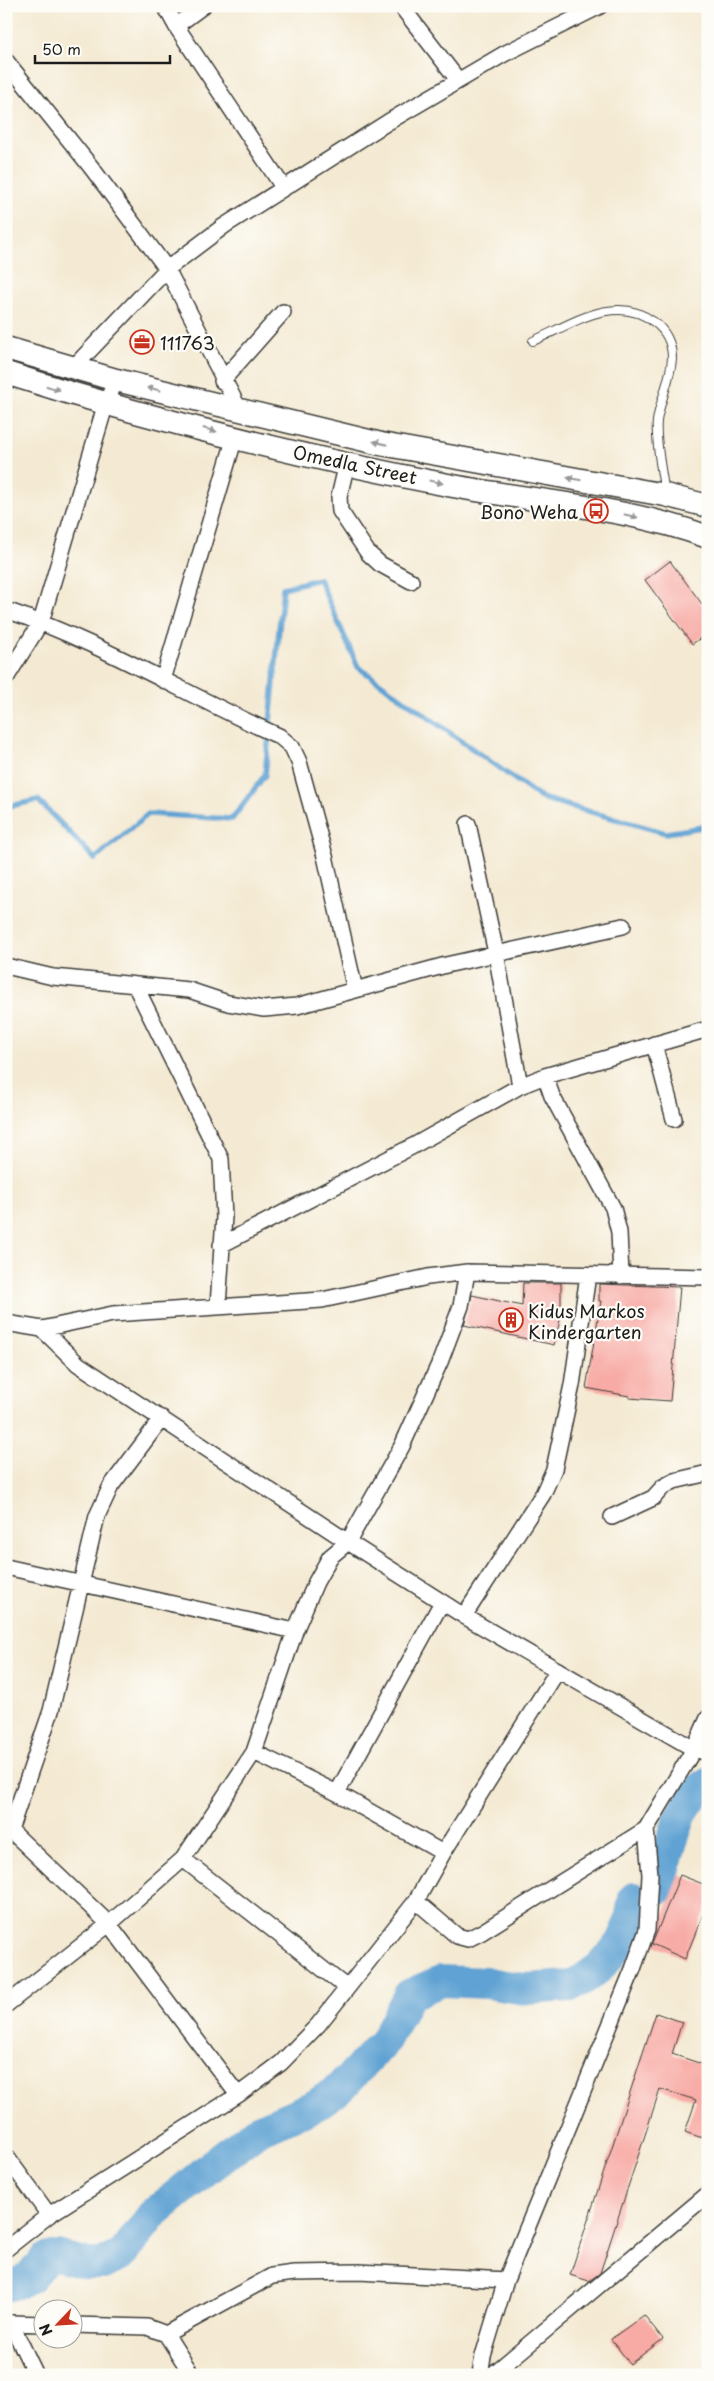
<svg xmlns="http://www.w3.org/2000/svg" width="714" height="2381" font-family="'Playpen Sans',sans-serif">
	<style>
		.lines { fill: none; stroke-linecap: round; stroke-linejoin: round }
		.stream { stroke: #5fa2d3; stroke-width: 5.5 }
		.river { stroke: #5fa2d3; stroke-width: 32 }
		.building { fill: #f8aaa5 }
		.service-casing { stroke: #3c3b37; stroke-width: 10 }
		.minor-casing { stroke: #3c3b37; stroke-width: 18 }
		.secondary-casing { stroke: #3c3b37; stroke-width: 25 }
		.service { stroke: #fff; stroke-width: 8 }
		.minor { stroke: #fff; stroke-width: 15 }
		.secondary { stroke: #fff; stroke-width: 22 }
		.oneway { fill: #999 }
		.labels { text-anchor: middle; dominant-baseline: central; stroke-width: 4.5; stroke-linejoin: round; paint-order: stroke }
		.poi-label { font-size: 18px; fill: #1c1c1c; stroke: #fdfcf7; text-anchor: start }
		.street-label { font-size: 18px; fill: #1c1c1c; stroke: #fdfcf7 }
	</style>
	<rect width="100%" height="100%" fill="#fdfcf7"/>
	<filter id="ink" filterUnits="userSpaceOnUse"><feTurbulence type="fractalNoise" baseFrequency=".02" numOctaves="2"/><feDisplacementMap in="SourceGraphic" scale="10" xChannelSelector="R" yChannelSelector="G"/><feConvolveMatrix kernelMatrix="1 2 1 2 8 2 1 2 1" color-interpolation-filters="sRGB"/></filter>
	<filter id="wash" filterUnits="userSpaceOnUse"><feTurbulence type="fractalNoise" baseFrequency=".0096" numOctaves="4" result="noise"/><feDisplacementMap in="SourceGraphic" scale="20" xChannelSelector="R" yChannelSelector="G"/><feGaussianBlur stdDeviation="1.12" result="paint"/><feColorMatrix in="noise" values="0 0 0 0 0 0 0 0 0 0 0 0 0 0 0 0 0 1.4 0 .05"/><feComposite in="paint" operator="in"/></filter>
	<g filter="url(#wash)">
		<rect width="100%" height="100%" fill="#f4ead3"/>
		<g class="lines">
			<path class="stream" d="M6,807L38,800L95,859L148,814L232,819L265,775L283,588L319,579L358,667L541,798L666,833L708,826"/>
			<path class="river" d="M660,1888C669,1854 676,1802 708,1783
				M6,2286L22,2282L30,2277L45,2259L57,2256L88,2264H104L123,2254L152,2215L210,2167L258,2130L316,2105L340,2088L384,2042L409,1995L441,1981L487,1983L525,1989L570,1986L584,1979L599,1968L622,1942L629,1926L634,1898"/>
		</g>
		<g id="blocks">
			<path class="building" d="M670,561L708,612V633L692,644L645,580Z
				M523,1283H561V1316L554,1345L464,1325L472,1295L522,1306Z
				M599,1284L680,1287L670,1401L629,1398V1396L586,1388L601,1301H599Z
				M680,1875L708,1886V1902L685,1959L652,1944Z
				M656,2013L682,2022L672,2054L708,2066V2140L685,2132L696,2100L660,2089L600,2273L589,2281L570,2275Z
				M644,2315L663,2339L630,2364L611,2339Z"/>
		</g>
	</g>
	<g filter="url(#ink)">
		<use href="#blocks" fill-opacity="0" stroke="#3c3b37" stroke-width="1"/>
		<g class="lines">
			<g class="service-casing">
				<path id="service" d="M533,341C570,325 616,292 654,322C665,330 672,343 672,358C671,379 660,400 657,421C655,440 662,474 665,493"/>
			</g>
			<g class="minor-casing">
				<path id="minor" d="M165,6L176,26L203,6
					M401,6L458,80
					M176,26L283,187
					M6,61L91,167L167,269L224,226L388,122L504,54L600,6
					M72,369L167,269L239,409
					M222,381L283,312
					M347,463L339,497L340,511L368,553L380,564L411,581
					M6,610C101,642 188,696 279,736L292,747L299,762L325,856L355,990
					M6,678L41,622L106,403L116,380
					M163,680L235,437
					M468,824L496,953L520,1086
					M6,966L53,977L189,990L228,1003L264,1009L297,1006L446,965L623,926
					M135,985L221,1159L224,1217L218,1306
					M654,1044L674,1119
					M545,1076L552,1096L613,1208L619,1232L621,1276
					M221,1245L413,1146L520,1086L545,1076L708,1029
					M6,1323L42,1329L78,1364L348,1542L464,1616L694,1749L708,1753
					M42,1329L113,1314L322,1300L428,1277L467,1272L708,1277
					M612,1517L653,1498L663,1487L674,1481L708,1473
					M6,1567L295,1631
					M464,1616L543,1494L554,1469L572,1385L588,1275
					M254,1752L337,1793L443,1853
					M337,1793L442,1602
					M6,1826L109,1924L238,2095
					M6,1833L10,1830L51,1711L97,1516L111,1486L162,1418
					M183,1859L347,1988
					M416,1901L457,1936L468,1939L482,1932L646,1829
					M6,2005L109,1924L183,1859L254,1752L295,1631L316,1582L330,1557L348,1542L402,1446L440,1362L461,1306L467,1272
					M6,2156L49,2215
					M6,2249L49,2215L238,2095L281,2063L318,2025L416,1901L443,1853L558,1670
					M72,2325L147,2327L166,2334L192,2375
					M166,2334L272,2276L294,2273L359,2272L506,2280
					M36,2375L11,2323L42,2324
					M480,2375L483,2356L506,2280L633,1969L647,1930L650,1875L646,1829L694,1749L708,1718
					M492,2375L708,2194"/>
			</g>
			<g class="secondary-casing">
				<path id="secondary" d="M6,348L116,380L381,444L665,495L708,506
					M6,373C152,420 302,457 453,486C538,502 626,507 708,537"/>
			</g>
			<use href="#service" class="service"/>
			<use href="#minor" class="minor"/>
			<use href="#secondary" class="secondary"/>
		</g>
		<defs><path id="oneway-solid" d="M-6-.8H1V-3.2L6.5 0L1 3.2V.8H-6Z" transform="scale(1.25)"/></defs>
		<g class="oneway">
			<use href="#oneway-solid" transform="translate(53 388) rotate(17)"/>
			<use href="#oneway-solid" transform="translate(154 389) rotate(-167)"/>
			<use href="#oneway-solid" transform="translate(210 430) rotate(15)"/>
			<use href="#oneway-solid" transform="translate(380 443) rotate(-167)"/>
			<use href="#oneway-solid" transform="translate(574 479) rotate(-170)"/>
			<use href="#oneway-solid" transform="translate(436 482) rotate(12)"/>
			<use href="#oneway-solid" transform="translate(631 516) rotate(13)"/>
		</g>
	</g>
	<defs>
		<g id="office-ring" transform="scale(1.25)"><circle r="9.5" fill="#fdfcf7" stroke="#c8321e" stroke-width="1.5"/><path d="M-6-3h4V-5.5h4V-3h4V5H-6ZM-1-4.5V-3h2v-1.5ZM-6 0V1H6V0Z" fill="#c8321e"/></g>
		<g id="bus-ring" transform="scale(1.25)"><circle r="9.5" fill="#fdfcf7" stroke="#c8321e" stroke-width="1.5"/><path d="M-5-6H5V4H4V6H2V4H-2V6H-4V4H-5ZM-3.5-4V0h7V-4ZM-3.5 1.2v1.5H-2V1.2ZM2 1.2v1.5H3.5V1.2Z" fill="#c8321e"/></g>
		<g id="building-ring" transform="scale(1.25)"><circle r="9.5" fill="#fdfcf7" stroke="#c8321e" stroke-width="1.5"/><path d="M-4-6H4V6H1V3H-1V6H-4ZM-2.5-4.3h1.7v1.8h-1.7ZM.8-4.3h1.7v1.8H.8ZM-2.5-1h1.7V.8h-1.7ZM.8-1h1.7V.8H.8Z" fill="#c8321e"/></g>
	</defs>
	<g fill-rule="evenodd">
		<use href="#office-ring" x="142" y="342"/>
		<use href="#bus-ring" x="596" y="511"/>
		<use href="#building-ring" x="511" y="1320"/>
	</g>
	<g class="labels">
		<g class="poi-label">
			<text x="160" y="342">111763</text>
			<text x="578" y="511" text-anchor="end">Bono Weha</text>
			<text x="528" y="1310">Kidus Markos<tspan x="528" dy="21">Kindergarten</tspan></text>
		</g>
		<g class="street-label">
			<text transform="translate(355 464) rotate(12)">Omedla Street</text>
		</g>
	</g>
	<rect width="714" height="2381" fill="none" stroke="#fdfcf7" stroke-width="25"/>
	<g transform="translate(58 2324) rotate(245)"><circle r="24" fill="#fdfcf7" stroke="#a3a29f"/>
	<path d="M0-4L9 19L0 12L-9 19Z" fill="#c8321e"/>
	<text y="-8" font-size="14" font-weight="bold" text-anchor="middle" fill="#1c1c1c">N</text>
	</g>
	<path d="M35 55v8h135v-8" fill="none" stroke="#1c1c1c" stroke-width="2.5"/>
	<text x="42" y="55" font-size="15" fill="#1c1c1c" stroke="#fdfcf7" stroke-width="4" paint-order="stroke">50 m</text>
</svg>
